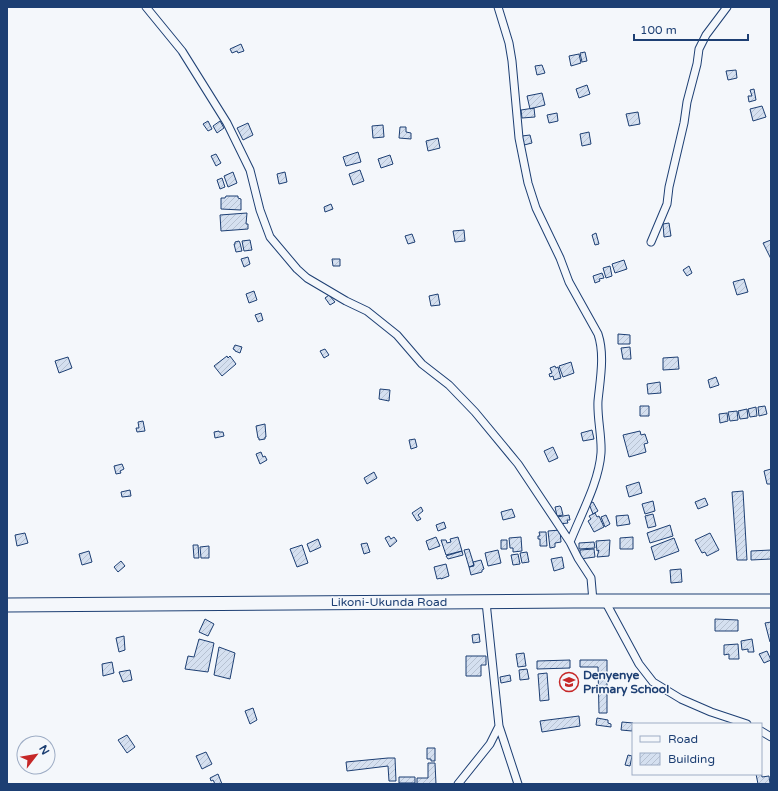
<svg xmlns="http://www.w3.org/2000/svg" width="778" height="791" font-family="'Varela Round',sans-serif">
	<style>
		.building { fill: url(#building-hatch); stroke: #1d3f73 }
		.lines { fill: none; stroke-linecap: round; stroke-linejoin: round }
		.street-casing { stroke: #1d3f73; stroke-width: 9 }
		.highway-casing { stroke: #1d3f73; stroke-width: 15 }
		.street { stroke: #f4f7fb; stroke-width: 7 }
		.highway { stroke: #f4f7fb; stroke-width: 13 }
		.labels { text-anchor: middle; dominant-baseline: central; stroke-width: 3; stroke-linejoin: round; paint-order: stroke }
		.street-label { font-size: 12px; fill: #1d3f73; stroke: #f4f7fb }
		.poi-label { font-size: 12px; font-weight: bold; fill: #1d3f73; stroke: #f4f7fb; text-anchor: start }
	</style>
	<defs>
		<pattern id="building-hatch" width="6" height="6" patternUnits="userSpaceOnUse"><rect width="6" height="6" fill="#d5e0f0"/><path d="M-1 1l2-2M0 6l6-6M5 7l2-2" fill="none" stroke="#b6c1d1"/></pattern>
	</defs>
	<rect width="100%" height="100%" fill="#f4f7fb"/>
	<path class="building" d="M241,44L244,51L238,53L237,51L232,53L230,49Z
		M585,52L587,61L582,62L580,53Z
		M579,54L581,63L571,66L569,56Z
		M542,65L545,73L537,75L535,66Z
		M736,70L737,78L728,80L726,71Z
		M587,85L590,94L579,98L576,89Z
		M754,89L756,100L749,102L748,96H752L750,90Z
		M542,93L545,105L530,109L527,96Z
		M762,106L766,117L753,121L750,109Z
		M534,108L535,117L522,118L521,110Z
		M638,112L640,124L629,126L626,114Z
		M557,113L558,121L549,123L547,115Z
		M208,121L212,129L208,131L203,124Z
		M220,121L224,128L217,133L213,126Z
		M248,123L253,135L243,140L237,128Z
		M383,125L384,137L373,138L372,126Z
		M400,127H406V132L411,133V139L399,138Z
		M589,132L591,144L582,146L580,134Z
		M530,135L532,143L524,145L522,136Z
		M438,138L440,148L428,151L426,141Z
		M358,152L361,162L346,166L343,157Z
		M216,154L221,163L216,166L211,156Z
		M390,155L393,164L381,168L378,159Z
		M360,170L364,181L353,185L349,174Z
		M233,172L237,183L228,187L224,176Z
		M285,172L287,182L279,184L277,174Z
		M222,178L225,187L220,189L217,180Z
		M226,196H238V198L241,199V210L221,209V198H225Z
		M331,204L333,209L325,212L324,207Z
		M247,213L246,224H248V229L221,231L220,215Z
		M669,223L671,236L664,237L663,224Z
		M464,230L465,241L455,242L453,231Z
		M596,233L599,244L595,245L592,235Z
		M412,234L415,242L408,244L405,236Z
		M250,240L252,250L244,251L242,241Z
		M771,240V259L763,243Z
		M239,241L240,243L242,251L236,252L234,244H235V242Z
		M248,257L250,264L244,267L241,259Z
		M332,259H340V266H333Z
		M624,260L627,269L615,273L612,264Z
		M610,266L612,276L606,278L603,268Z
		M689,266L692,273L687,276L683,270Z
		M602,273L604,278L599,279L600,281L595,283L593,276Z
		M744,279L748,292L737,295L733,282Z
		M254,291L257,300L249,303L246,294Z
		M438,294L440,305L431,306L429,296Z
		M329,295L335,302L330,305L325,298Z
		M261,313L263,320L258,322L255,315Z
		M618,334L630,335V344H618Z
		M235,345L242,347L240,353L235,351V350L233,349Z
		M630,347L631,359H623L621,348Z
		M325,349L329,355L324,358L320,351Z
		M227,356L228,358L230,356L236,364L222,376L214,366Z
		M68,357L72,368L59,373L55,361Z
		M678,357L679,369L663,370V358Z
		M571,362L574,373L563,377L559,366Z
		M555,366L556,368L558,367L561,378L554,380L553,376L550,377L549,374L552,373L550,368Z
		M716,377L719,385L710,388L708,380Z
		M660,382L661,393L648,394L647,384Z
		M380,389L390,390L389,401L379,399Z
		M640,406H649V416H640Z
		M765,406L767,414L759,416L758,407Z
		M756,407L757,416L750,417L748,409Z
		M747,409L748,418L740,419L738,411Z
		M737,411L738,420L730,421L728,412Z
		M727,413L728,421L720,423L719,414Z
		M143,421L145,431L137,432L136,428H139L138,422Z
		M265,424L266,437H265V439L259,440V438H258L256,426Z
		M592,430L594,439L583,441L581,433Z
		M219,431V432H223L224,436L215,438L214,432Z
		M640,431L641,435L645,434L648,443L644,444L646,452L629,457L623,435Z
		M415,439L417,447L411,449L409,440Z
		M553,447L558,458L549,462L544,451Z
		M261,452L263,457L265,456L267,460L260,464L256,454Z
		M122,464L124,469L120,471L121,473L116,474L114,466Z
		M771,469V484H767L764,471Z
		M374,472L377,478L367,484L364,478Z
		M639,482L642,493L629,497L626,486Z
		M130,490L131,496L122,497L121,492Z
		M743,491L747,560H737L732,492Z
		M705,498L708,505L698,509L695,502Z
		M653,501L655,511L645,514L642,504Z
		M593,502L598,511L593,514L589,504Z
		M560,506L561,507L563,515L557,516L555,507Z
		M421,507L423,511L418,515L421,519L417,521L412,513Z
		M512,509L515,517L503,520L501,512Z
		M595,513L597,517L599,516L604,527L594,532L588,521L591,519L589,516Z
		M653,514L656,526L648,528L645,516Z
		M569,515L570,520H567L568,523L559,524L557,517Z
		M606,515L610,524L605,527L601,517Z
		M628,515L630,524L617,526L616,516Z
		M444,522L446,528L438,531L436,525Z
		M670,525L673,536L650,543L647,533Z
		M560,530L561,542L555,543V547L550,548L548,531Z
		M539,532H546L547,546H540V539H538V536H540Z
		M25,533L28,543L17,546L15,535Z
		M710,533L719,550L707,556L705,552L702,553L695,540Z
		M389,536L391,539L394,537L397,541L390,547L385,538Z
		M436,537L440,546L429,550L426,541Z
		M458,537L462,551L446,555L441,540H446L447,543L451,542L450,539Z
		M521,537L522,551L513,552V548H510L509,538Z
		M633,537V549H620V538Z
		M674,538L679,551L655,560L651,547Z
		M318,539L321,547L310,552L307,544Z
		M501,540H507V549H501Z
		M610,540L609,556L597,557L599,550L597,551L596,541Z
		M594,542L595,548L579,549V543Z
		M367,543L370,552L364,554L361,544Z
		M193,545H198L199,558H194Z
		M302,545L308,563L297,567L290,549Z
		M209,546V558H201L200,547Z
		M469,549L474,565L469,567L464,550Z
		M594,549L595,557L580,559V550Z
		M498,550L501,563L488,566L485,553Z
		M771,550V559L751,560V551Z
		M89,551L92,562L82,565L79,554Z
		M462,551L463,555L448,559L446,556Z
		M527,552L529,562L522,563L520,553Z
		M518,554L520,564L513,565L511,555Z
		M562,557L564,568L554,571L551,559Z
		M481,560L484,569L482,570V572L471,575L469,567L474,566L473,562Z
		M121,561L125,566L118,572L114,567Z
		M446,564L449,576L441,579V578L437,579L434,567Z
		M681,569L682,582L671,583L670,570Z
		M205,619L214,624L208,636L199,632Z
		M715,619L738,620V631H715Z
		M771,622V642H770L765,623Z
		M479,634L480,642L473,643L472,635Z
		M124,636L125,650L119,652L116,638Z
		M199,639L214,643L208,672L185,669L188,656L194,657Z
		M752,639L754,652H748V649L742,650L741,641Z
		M738,644L739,659H729V654L724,655V645Z
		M219,647L235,653L230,679L214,675Z
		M767,651L771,660L764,663L759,654Z
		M524,653L526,666L518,667L516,654Z
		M466,656H486V665H481V676H466Z
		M570,660V668L537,669V661Z
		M580,660H607V713H599L598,667H580Z
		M112,662L114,673L103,676L102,664Z
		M527,669L529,679L520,680L519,670Z
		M130,670L132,680L123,682L119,672Z
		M547,673L549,700L540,701L538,674Z
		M510,675L511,681L501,683L500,677Z
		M253,708L257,720L250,724L245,711Z
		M579,716L580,726L542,732L540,721Z
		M597,718L608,720V723L611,724V727L596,725Z
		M622,722L633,723L632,731L621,730Z
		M127,735L135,747L127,753L118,740Z
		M427,748H435V761H431V759H427Z
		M206,752L212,764L202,769L196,756Z
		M628,755L632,756L630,766L625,765Z
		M388,758H395L396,781H389L388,766L347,771L346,762Z
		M428,763H435L436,784H417V778H428Z
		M761,771L762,777L769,776L770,784H758L756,774H761Z
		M218,774L222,784H215L213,780L211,781L210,778Z
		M399,777H415V783H399Z"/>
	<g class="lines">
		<g class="street-casing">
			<path id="street" d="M146,7L182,51L227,123L250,170L260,210L270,237L297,269L307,278L346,301L367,311L397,335L422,364L449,385L475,412L518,464L570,542L578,558L591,578L593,601
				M498,7L509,43L512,61L519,138L528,183L536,208L560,258L569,282L598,334C605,355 600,380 598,401C597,418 602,436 601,453C599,482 581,514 570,542
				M651,242L667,204L669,187L684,123L687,102L697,64L699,49L706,35L727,7
				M605,601L639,664L653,682L681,699L711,712L747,724
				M486,602L499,726L518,784
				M761,731L771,737
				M458,784L490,744L499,726"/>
		</g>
		<g class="highway-casing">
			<path id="highway" d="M7,605L573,601H771"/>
		</g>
		<use href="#street" class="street"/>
		<use href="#highway" class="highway"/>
	</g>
	<defs>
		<g id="school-ring" transform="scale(1)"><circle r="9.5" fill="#f4f7fb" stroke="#c62828" stroke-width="1.5"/><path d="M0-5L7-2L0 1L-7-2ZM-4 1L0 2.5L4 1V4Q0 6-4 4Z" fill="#c62828"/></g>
	</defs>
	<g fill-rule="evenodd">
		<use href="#school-ring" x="569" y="682"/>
	</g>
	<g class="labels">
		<g class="street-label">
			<text x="389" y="602">Likoni-Ukunda Road</text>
		</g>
		<g class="poi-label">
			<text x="583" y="675">Denyenye<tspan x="583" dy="14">Primary School</tspan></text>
		</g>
	</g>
	<rect width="778" height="791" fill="none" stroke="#1d3f73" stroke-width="16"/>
	<rect x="632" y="723" width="130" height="52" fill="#f4f7fb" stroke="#9eadc5"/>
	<rect x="640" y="736" width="20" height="6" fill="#f4f7fb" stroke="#9eadc5"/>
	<text x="668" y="743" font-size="12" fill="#1d3f73">Road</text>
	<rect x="640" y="753" width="20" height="12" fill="url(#building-hatch)" stroke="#9eadc5"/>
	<text x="668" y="763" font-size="12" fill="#1d3f73">Building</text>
	<g transform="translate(36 755) rotate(59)"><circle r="19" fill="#f4f7fb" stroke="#9eadc5"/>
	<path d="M0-3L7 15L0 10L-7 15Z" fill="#c62828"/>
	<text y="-6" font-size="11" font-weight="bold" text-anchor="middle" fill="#1d3f73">N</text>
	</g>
	<path d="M634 34v6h114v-6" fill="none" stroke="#1d3f73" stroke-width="2"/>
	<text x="640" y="34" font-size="12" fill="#1d3f73" stroke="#f4f7fb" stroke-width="3" paint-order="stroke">100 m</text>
</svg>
